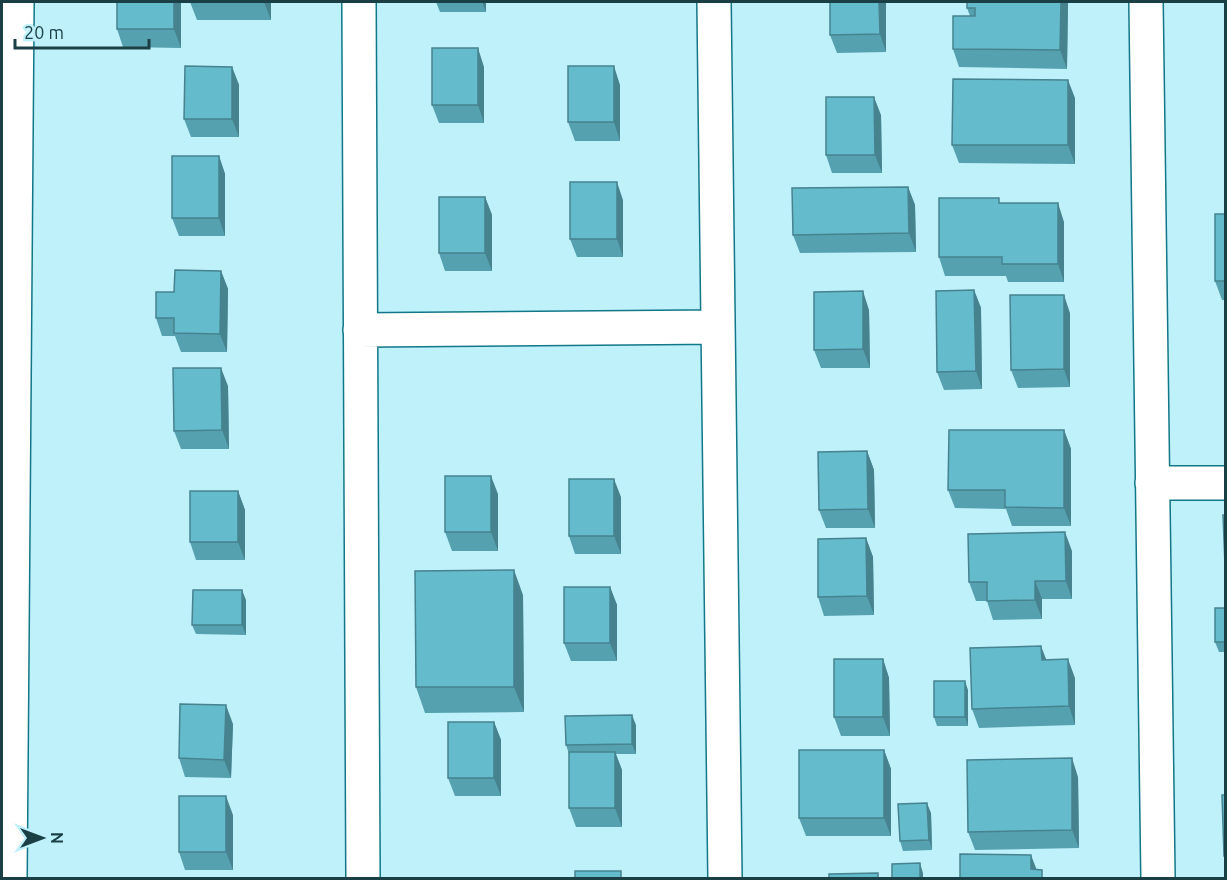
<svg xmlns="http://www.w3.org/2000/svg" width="1227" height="880" font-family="Ubuntu,sans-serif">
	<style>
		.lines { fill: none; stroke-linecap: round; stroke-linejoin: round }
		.street-casing { stroke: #127787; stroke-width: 36 }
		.secondary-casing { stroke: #127787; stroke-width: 36 }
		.street { stroke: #fff; stroke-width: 33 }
		.secondary { stroke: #fff; stroke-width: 33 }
		.wall { fill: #56a1af }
		.shaded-wall { fill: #46838f }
		.building { fill: #64bbcc; stroke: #46838f; stroke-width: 1.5 }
	</style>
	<rect width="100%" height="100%" fill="#bff1fb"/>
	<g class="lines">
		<g class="street-casing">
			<path id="street" d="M359,2L363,878
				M714,2L725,878
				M1146,2L1158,878
				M360,330L718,327
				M1152,483H1226"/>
		</g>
		<g class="secondary-casing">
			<path id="secondary" d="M10,878L17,2"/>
		</g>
		<use href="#street" class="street"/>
		<use href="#secondary" class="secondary"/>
	</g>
	<path class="wall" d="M181,2V48L123,47L117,29Z
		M190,2H271V20H197Z
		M436,2H486V12H440Z
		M830,2H886V52L837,53L830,35Z
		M1068,2L1067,69L959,67L953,49L970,16L967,8Z
		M232,67L239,85V137H191L184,119Z
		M484,67V123H439L432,105Z
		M620,85V141H575L568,122Z
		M1075,98V164L959,163L952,145Z
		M881,115L882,173H832L826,155Z
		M219,156L225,174V236H179L172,218Z
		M908,187L915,205L916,252L800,253L793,235Z
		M485,197L492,215V271H445L439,253Z
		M623,200V257H577L570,239Z
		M1001,203L1064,222V282H1008L1006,276H945L939,257Z
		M1226,214V300H1222L1215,281Z
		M221,271L228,289L227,352H181L175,336H162L156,318L174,292Z
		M974,290L981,308L982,389L944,390L937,372Z
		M869,310L870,368H821L814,350Z
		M1070,313V387L1018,388L1011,370Z
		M228,386L229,449H181L174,431Z
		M1064,430L1071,449V526H1012L1006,509L955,508L948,490Z
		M867,451L874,470L875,528H826L819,510Z
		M238,491L245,510V560H196L190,542Z
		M498,494V551H452L445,532Z
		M621,497V554H575L569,536Z
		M866,538L873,557L874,615L824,616L818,597Z
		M1072,551V599H1042V619L993,620L987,601H976L969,582Z
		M610,587L617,605V661H571L564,643Z
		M523,595L524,712L425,713L416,687Z
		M246,600V635L196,634L192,625Z
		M1226,608V652H1219L1215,642Z
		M883,659L889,678L890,736H841L834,717Z
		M1075,678V725L979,728L972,709Z
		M968,690V726H937L934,717Z
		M494,722L501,740V796H455L448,778Z
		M233,724L231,778L185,777L179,758Z
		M636,725V754H616L622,770V827H576L569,808V754L566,745Z
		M884,750L891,769V836H806L799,818Z
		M1078,777L1079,848L975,850L968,832Z
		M931,813L932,850L903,851L900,841Z
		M233,815V870H185L179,852Z"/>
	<path class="shaded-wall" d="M174,2H181V48L174,29Z
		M264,2H271V20Z
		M482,2H486V12Z
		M879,2H886V52L880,34Z
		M1061,2H1068L1067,69L1060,50Z
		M478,48L484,67V123L478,105Z
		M614,66L620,85V141L614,122Z
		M232,67L239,85V137L232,119Z
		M1068,80L1075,98V164L1068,145Z
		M874,97L881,115L882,173L875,155Z
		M219,156L225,174V236L219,218Z
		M617,182L623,200V257L617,239Z
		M908,187L915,205L916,252L909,233Z
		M485,197L492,215V271L485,253Z
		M1058,203L1064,222V282L1058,264Z
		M221,271L228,289L227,352L220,334Z
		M974,290L981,308L982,389L976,371Z
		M863,291L869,310L870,368L863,349Z
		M1064,295L1070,313V387L1064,369Z
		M221,368L228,386L229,449L222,430Z
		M1064,430L1071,449V526L1064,508Z
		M867,451L874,470L875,528L868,509Z
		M491,476L498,494V551L491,532Z
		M614,479L621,497V554L614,536Z
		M238,491L245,510V560L238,542Z
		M1065,532L1072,551V599L1066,581Z
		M866,538L873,557L874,615L867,596Z
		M514,570L523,595L524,712L514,687Z
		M1035,581L1042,599V619L1035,600Z
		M610,587L617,605V661L610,643Z
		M242,590L246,600V635L242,625Z
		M1041,646L1048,664L1042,660Z
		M883,659L889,678L890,736L883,717Z
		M1068,659L1075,678V725L1069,706Z
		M965,681L968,690V726L965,717Z
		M226,705L233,724L231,778L224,760Z
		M632,715L636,725V754L632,744Z
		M494,722L501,740V796L494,778Z
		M884,750L891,769V836L884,818Z
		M615,752L622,770V827L615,808Z
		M1072,758L1078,777L1079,848L1072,830Z
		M226,796L233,815V870L226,852Z
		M927,803L931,813L932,850L929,840Z
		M1031,855L1038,873L1031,869Z
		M920,863L923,873V879H920Z"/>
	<path class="building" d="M117,2H174V29H117Z
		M830,2H879L880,34L830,35Z
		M967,2H1061L1060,50L953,49V16H975V8H967Z
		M1225,18H1226V76H1225Z
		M432,48H478V105H432Z
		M185,66L232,67V119H184Z
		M568,66H614V122H568Z
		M953,79L1068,80V145H952Z
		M826,97H874L875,155H826Z
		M172,156H219V218H172Z
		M570,182H617V239H570Z
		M908,187L909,233L793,235L792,188Z
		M439,197H485V253H439Z
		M939,198H999V203H1058V264H1002V257H939Z
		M1215,214H1226V281H1215Z
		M175,270L221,271L220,334L174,333V318H156V292H174Z
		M974,290L976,371L937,372L936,291Z
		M863,291V349L814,350V292Z
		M1010,295H1064V369L1011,370Z
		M173,368H221L222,430L174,431Z
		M949,430H1064V508L1005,507V490H948Z
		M867,451L868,509L819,510L818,452Z
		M445,476H491V532H445Z
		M569,479H614V536H569Z
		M190,491H238V542H190Z
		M1223,515H1226L1225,565Z
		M1065,532L1066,581H1035V600L987,601V582H969L968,534Z
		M866,538L867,596L818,597V539Z
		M514,570V687H416L415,571Z
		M564,587H610V643H564Z
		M193,590H242V625H192Z
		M1215,608H1226V642H1215Z
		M1041,646L1042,660L1068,659L1069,706L972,709L970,648Z
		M834,659H883V717H834Z
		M934,681H965V717H934Z
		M180,704L226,705L224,760L179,758Z
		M632,715V744L566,745L565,716Z
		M448,722H494V778H448Z
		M799,750H884V818H799Z
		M569,752H615V808H569Z
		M1072,758V830L968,832L967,760Z
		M1222,795H1226V856H1224Z
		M179,796H226V852H179Z
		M927,803L929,840L900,841L898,804Z
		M960,854L1031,855V869L1042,870V879H960Z
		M920,863V879H892V864Z
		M575,871H621V879H575Z
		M878,873V879H829V874Z"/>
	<rect width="1227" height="880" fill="none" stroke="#1a3f45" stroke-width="6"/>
	<g transform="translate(42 838) rotate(90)" stroke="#bff1fb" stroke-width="4.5" paint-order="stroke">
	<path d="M0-4.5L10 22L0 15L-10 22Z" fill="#1a3f45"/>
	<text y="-9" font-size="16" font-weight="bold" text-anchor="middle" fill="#1a3f45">N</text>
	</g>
	<path d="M15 39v9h134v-9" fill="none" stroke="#1a3f45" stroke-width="3"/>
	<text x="24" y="39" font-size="18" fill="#1a3f45" stroke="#bff1fb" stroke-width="4.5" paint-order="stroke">20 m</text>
</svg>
